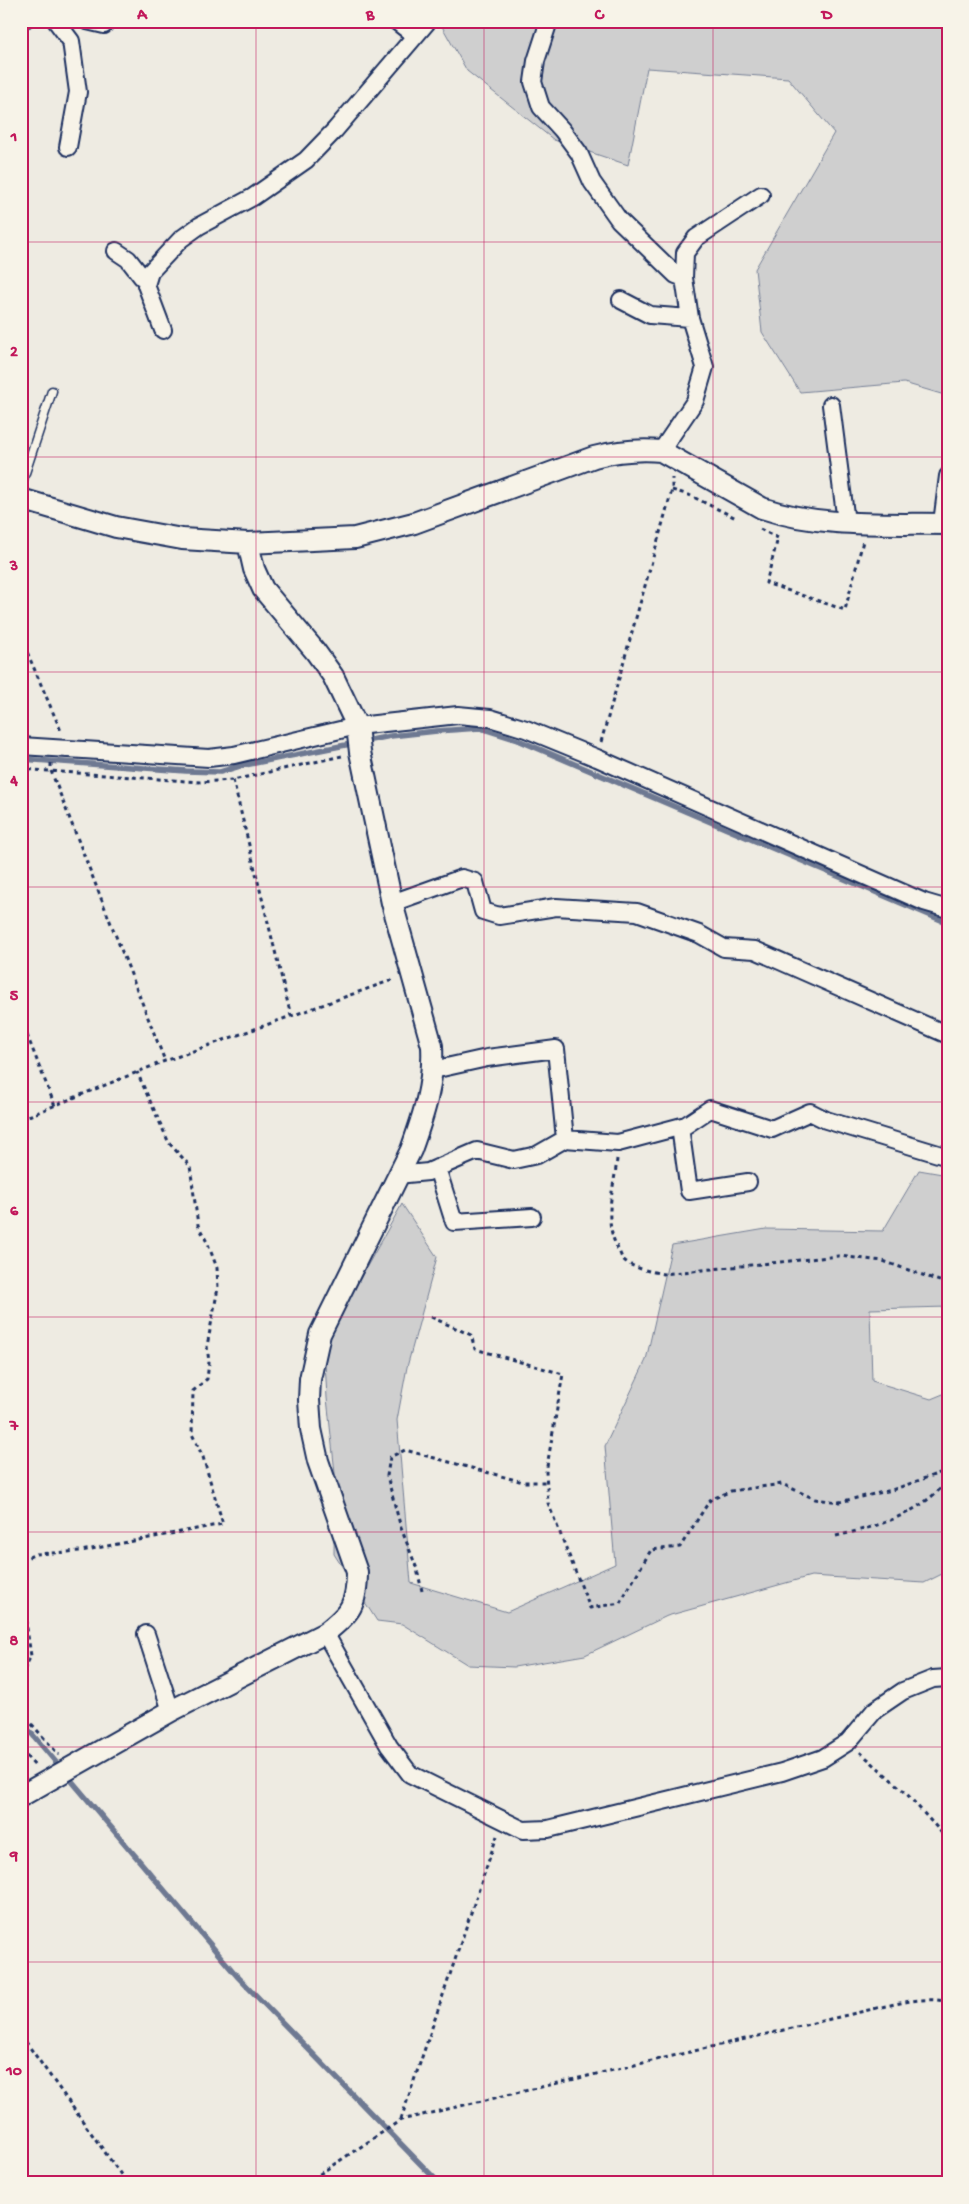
<svg xmlns="http://www.w3.org/2000/svg" width="969" height="2204" font-family="'Gochi Hand',sans-serif">
	<style>
		.green { fill: #cfcfcf; stroke: #757f96 }
		.lines { fill: none; stroke-linecap: round; stroke-linejoin: round }
		.stream { stroke: #6e7992; stroke-width: 5.5 }
		.service-casing { stroke: #1b2f5e; stroke-width: 11 }
		.minor-casing { stroke: #1b2f5e; stroke-width: 20 }
		.tertiary-casing { stroke: #1b2f5e; stroke-width: 24 }
		.path { stroke: #1b2f5e; stroke-width: 3; stroke-dasharray: 4 4; stroke-linecap: butt }
		.service { stroke: #f7f3e8; stroke-width: 8 }
		.minor { stroke: #f7f3e8; stroke-width: 16 }
		.tertiary { stroke: #f7f3e8; stroke-width: 20 }
		.grid { fill: none; stroke: #c2185b; stroke-width: 1; stroke-opacity: 0.55 }
		.neatline { fill: none; stroke: #c2185b; stroke-width: 2 }
		.grid-label { font-size: 16px; text-anchor: middle; font-weight: bold; fill: #c2185b }
	</style>
	<rect width="100%" height="100%" fill="#eeebe2"/>
	<filter id="ink" filterUnits="userSpaceOnUse"><feTurbulence type="fractalNoise" baseFrequency=".02" numOctaves="2"/><feDisplacementMap in="SourceGraphic" scale="10" xChannelSelector="R" yChannelSelector="G"/><feConvolveMatrix kernelMatrix="1 2 1 2 8 2 1 2 1" color-interpolation-filters="sRGB"/></filter>
	<g filter="url(#ink)">
		<path class="green" d="M439,21H948V396L904,383L800,392L762,332L755,269L834,133L788,78L647,68L628,165L554,140L467,71Z
			M919,1170L948,1175V1307L870,1309L872,1381L931,1399L948,1392V1571L924,1583L811,1576L667,1616L585,1655L514,1667L468,1665L402,1624L377,1621L334,1554L335,1473L327,1398L324,1343L402,1204L437,1257L407,1367L397,1420L411,1583L507,1612L615,1564L605,1446L646,1360L672,1245L766,1229L883,1231Z"/>
		<g class="lines">
			<path class="stream" d="M21,759L186,771L220,772L240,766L391,736L437,731L480,728L518,740L948,923
				M21,1721L237,1976L439,2183"/>
			<g class="service-casing">
				<path id="service" d="M21,485L52,391"/>
			</g>
			<g class="minor-casing">
				<path id="minor" d="M56,21L71,41L78,92L68,147
					M87,21L104,25
					M396,21L414,35
					M549,21L536,61L533,82L541,107L562,130L579,153L592,182L619,220L676,275L684,278
					M116,251L128,259L142,277L148,278
					M621,300L650,315L690,318
					M163,330L146,285L150,272L181,239L199,226L253,197L306,160L335,130L428,21
					M831,405L846,522
					M661,451L695,401L705,367L690,318L684,278L685,253L696,238L761,195
					M942,523L948,476
					M21,746L209,758L234,755L357,726L458,715L490,718L526,729L597,758L924,902L948,909
					M392,903L462,878L475,882L483,911L499,916L556,907L637,912L699,934L724,948L755,950L948,1035
					M433,1070L487,1058L556,1049L565,1139L618,1143L686,1125L710,1109L772,1129L810,1112L826,1120L948,1157
					M680,1127L689,1191L748,1182
					M437,1168L454,1222L532,1217
					M397,1175L428,1172L477,1151L514,1160L537,1155L565,1139
					M325,1633L389,1746L410,1774L523,1830L548,1829L782,1772L823,1758L848,1742L875,1710L903,1691L933,1679L948,1678
					M146,1634L171,1711"/>
			</g>
			<g class="tertiary-casing">
				<path id="tertiary" d="M21,499L116,527L182,539L248,543L355,538L414,523L594,457C617,451 638,449 661,451L762,508C821,528 887,523 948,524
					M21,1796L171,1711L325,1633C351,1613 357,1604 357,1572L318,1461L311,1429L309,1400L310,1379L320,1334L411,1150C424,1114 434,1084 432,1046L392,903L360,752L357,726L333,676L315,651L263,589L254,569L248,543"/>
			</g>
			<path class="path" d="M21,29L27,28L37,21
				M672,490L689,495L736,518
				M760,529L778,538L766,583L845,610L863,541
				M21,638L61,731
				M601,742L672,490V478
				M51,763V771L165,1061
				M21,769L200,782L233,780L342,756
				M233,780L291,1016
				M21,1020L55,1106
				M21,1119L165,1061L395,979
				M617,1159C614,1191 602,1219 618,1249C620,1252 621,1257 623,1259C632,1269 651,1271 663,1274L839,1256L883,1261L948,1284
				M431,1317L471,1335L475,1349L563,1374L546,1472L548,1503L590,1608L620,1603L651,1550L680,1547L710,1500L731,1491L782,1484L815,1499L839,1502L892,1490L948,1470
				M836,1536C880,1526 917,1515 948,1481
				M21,1560L36,1554L81,1551L223,1524L203,1457L192,1434L193,1391L207,1379L209,1362L207,1346L218,1288L217,1268L208,1244L198,1225L190,1166L169,1143L137,1072
				M21,1588L31,1656L21,1675
				M422,1591L417,1569L401,1528L387,1476L390,1457L405,1450L523,1482H547
				M21,1712L59,1755
				M21,1750L35,1766
				M860,1752L905,1792L948,1840
				M21,2035L127,2183
				M401,2119L497,1836
				M306,2183L401,2120L877,2008C900,2003 925,1996 948,2002"/>
			<use href="#service" class="service"/>
			<use href="#minor" class="minor"/>
			<use href="#tertiary" class="tertiary"/>
		</g>
	</g>
	<path class="grid" d="M256,21V2183M484,21V2183M713,21V2183M21,242H948M21,457H948M21,672H948M21,887H948M21,1102H948M21,1317H948M21,1532H948M21,1747H948M21,1962H948"/>
	<rect width="969" height="2204" fill="none" stroke="#f7f3e8" stroke-width="55"/>
	<rect x="28" y="28" width="914" height="2148" class="neatline"/>
	<g class="grid-label">
		<text x="142" y="19">A</text>
		<text x="370" y="19">B</text>
		<text x="599" y="19">C</text>
		<text x="827" y="19">D</text>
		<text x="14" y="141">1</text>
		<text x="14" y="356">2</text>
		<text x="14" y="570">3</text>
		<text x="14" y="785">4</text>
		<text x="14" y="1000">5</text>
		<text x="14" y="1215">6</text>
		<text x="14" y="1430">7</text>
		<text x="14" y="1645">8</text>
		<text x="14" y="1860">9</text>
		<text x="14" y="2075">10</text>
	</g>
</svg>
